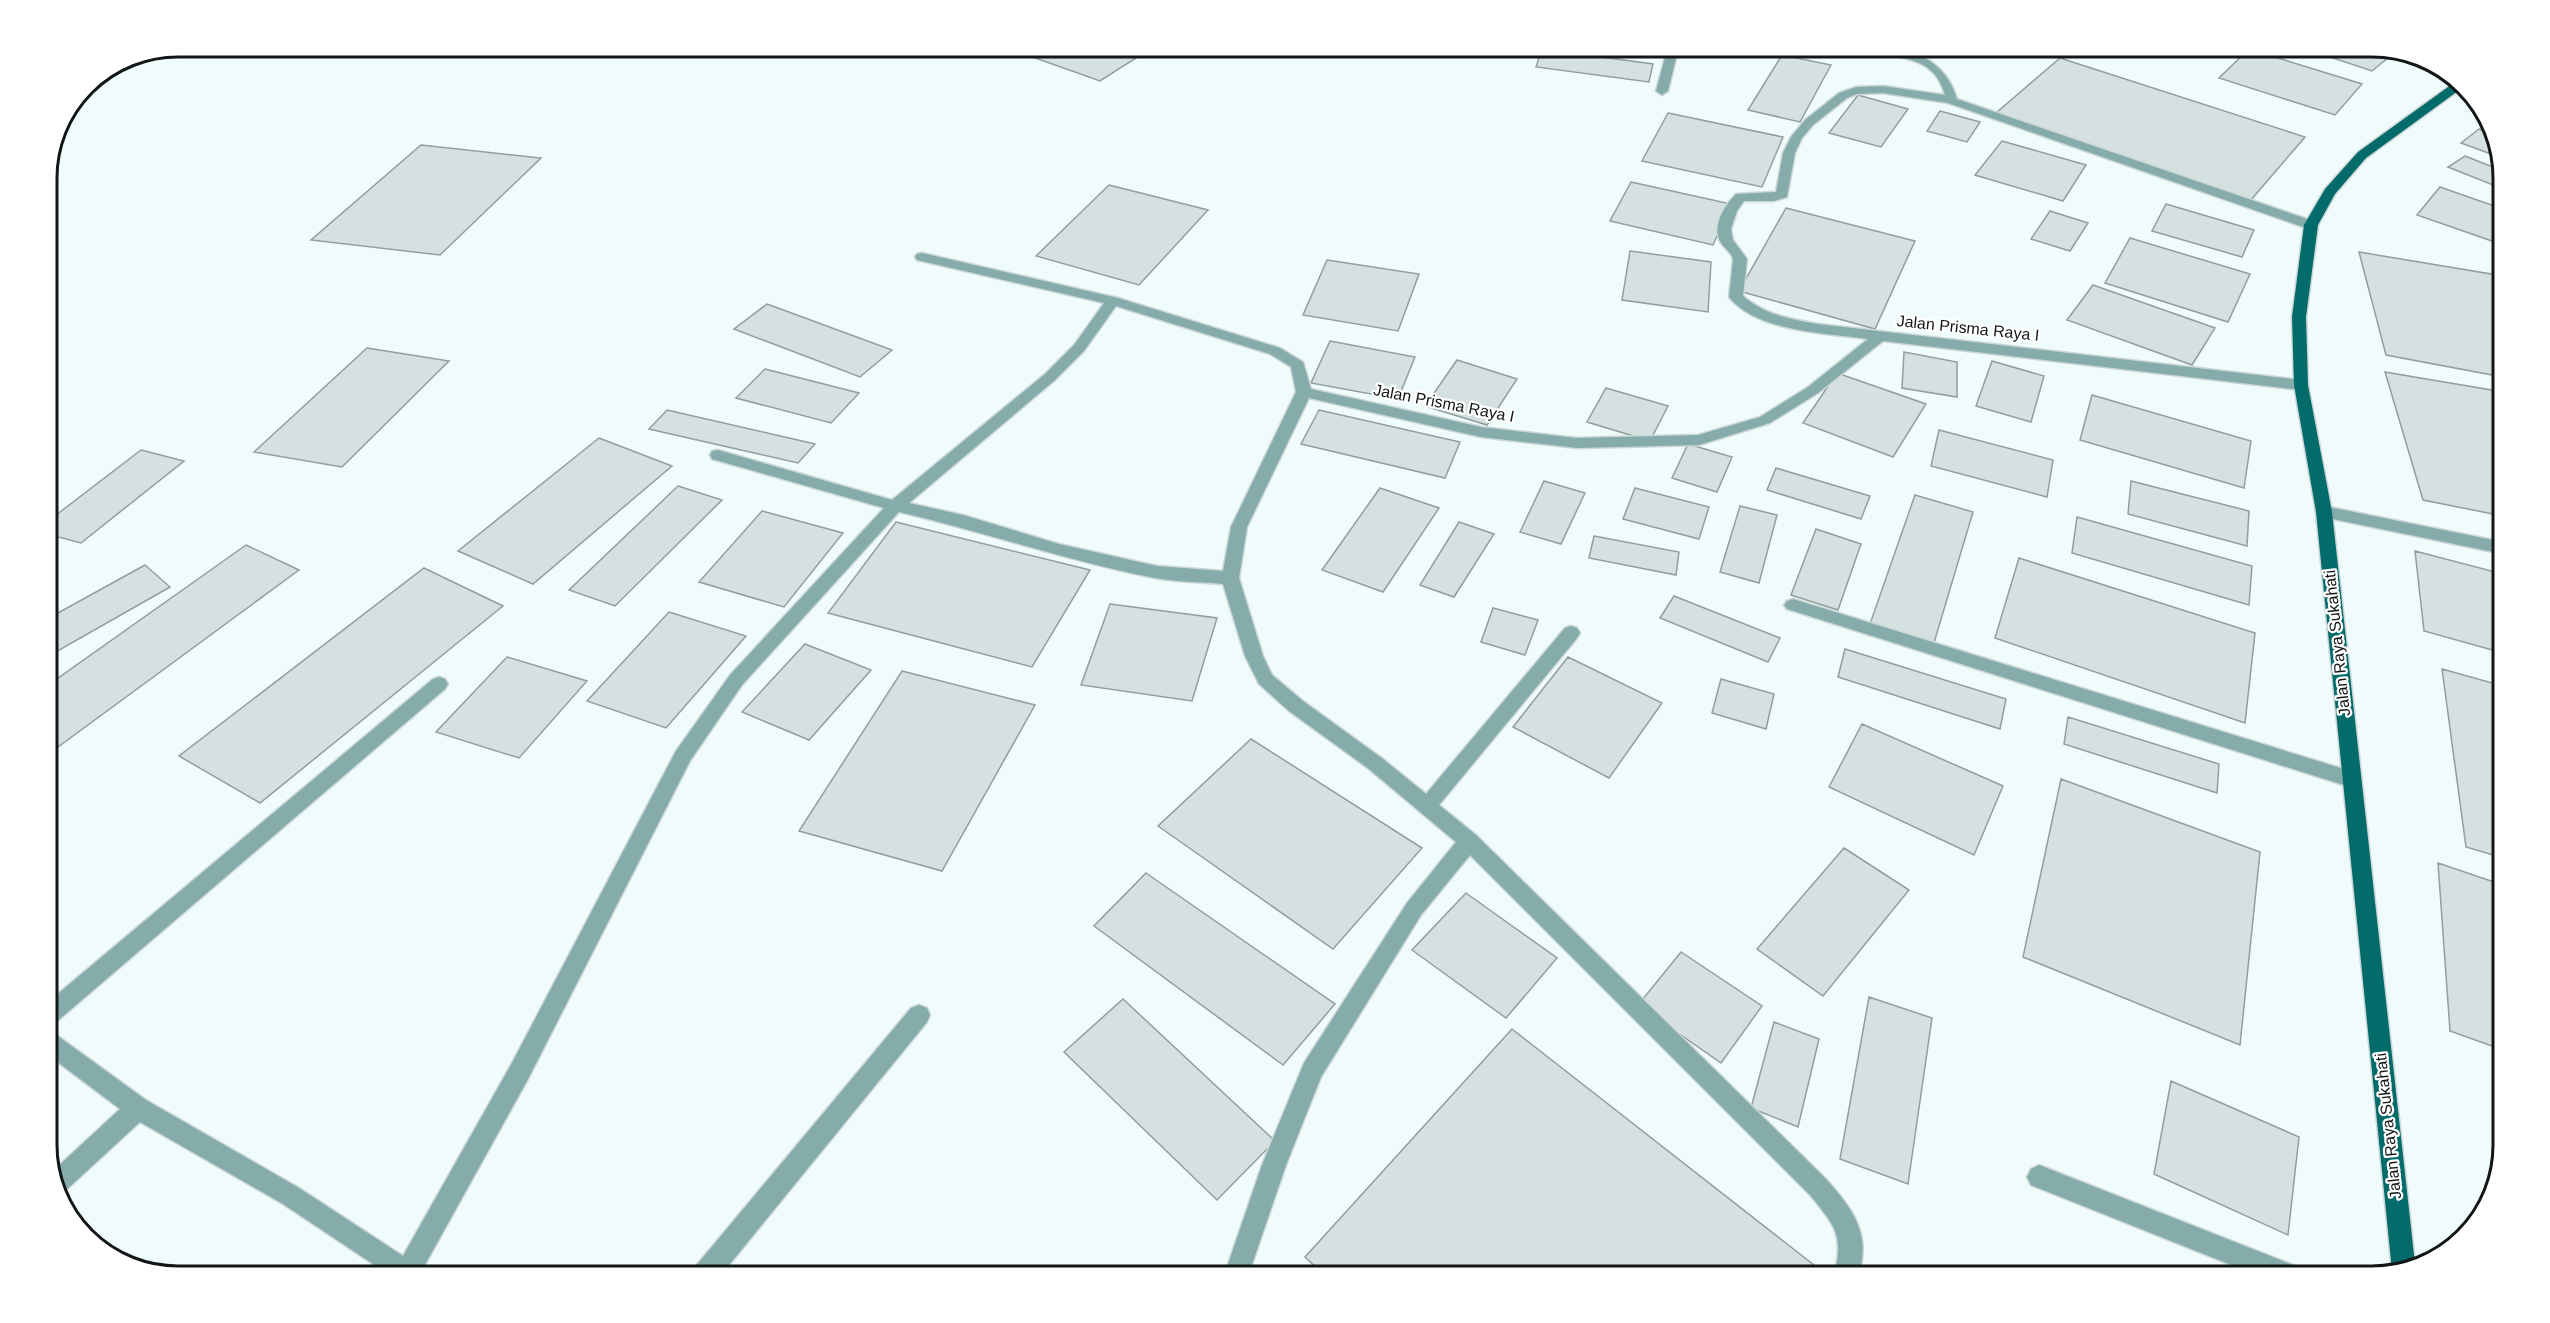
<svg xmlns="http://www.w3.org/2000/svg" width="2550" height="1323" font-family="Helvetica,sans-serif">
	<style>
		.building { fill: #d5e1e0; stroke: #929d9d; stroke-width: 1.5 }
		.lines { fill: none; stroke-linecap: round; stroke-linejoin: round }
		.minor-casing { stroke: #ccd7d7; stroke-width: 3 }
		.major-casing { stroke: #ccd7d7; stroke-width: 3 }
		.minor { fill: #85acab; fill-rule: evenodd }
		.major { fill: #036c6b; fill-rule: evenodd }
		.labels { text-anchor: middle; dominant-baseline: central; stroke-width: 4.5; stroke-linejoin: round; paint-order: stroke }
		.street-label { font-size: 16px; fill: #121616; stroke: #fff }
		.rim { fill: none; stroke: #121616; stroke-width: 3 }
	</style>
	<rect width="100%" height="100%" fill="#f0fcfc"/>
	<path class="building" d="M1042,46H1102L1136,58L1100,81L1027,55Z
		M2297,46H2372L2395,52L2372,71Z
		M1542,49L1653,64L1649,82L1536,67Z
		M2249,49L2362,84L2335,115L2219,78Z
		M1782,55L1831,65L1800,122L1748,110Z
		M2060,58L2305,137L2250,201L1996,113Z
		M1858,95L1908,109L1881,147L1829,133Z
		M1940,111L1980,122L1967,142L1927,131Z
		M1668,113L1783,137L1762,187L1642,161Z
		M2479,129L2491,134L2499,157L2461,143Z
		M2002,141L2086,165L2063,201L1975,175Z
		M421,145L541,158L440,255L311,240Z
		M2465,156L2503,171V189L2448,167Z
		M1631,182L1731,204L1713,245L1610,221Z
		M1109,185L1208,210L1139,285L1036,256Z
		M2440,187L2503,209V227L2492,241L2417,215Z
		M2166,204L2254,230L2242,257L2152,231Z
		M1786,208L1915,241L1875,329L1739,291Z
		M2050,211L2088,223L2070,251L2031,239Z
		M2130,238L2250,274L2228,322L2105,283Z
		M1630,251L1711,262L1708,312L1622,300Z
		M2359,252L2503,276V377L2386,355Z
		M1327,260L1419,274L1398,331L1303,315Z
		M2093,285L2215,328L2192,365L2067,320Z
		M767,304L892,350L860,377L734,329Z
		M1330,341L1415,357L1398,399L1311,383Z
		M367,348L449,361L342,467L254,452Z
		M1904,352L1957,362V397L1902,388Z
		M1457,360L1517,379L1487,425L1425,406Z
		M1992,361L2044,376L2031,422L1976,406Z
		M765,369L859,393L831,423L736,398Z
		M2385,372L2503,392V516L2423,500Z
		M1837,373L1926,404L1893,457L1803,423Z
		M1606,388L1668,406L1650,441L1587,422Z
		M2092,395L2251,441L2244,488L2080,440Z
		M667,410L815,444L798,463L649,429Z
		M1319,410L1460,442L1445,478L1301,444Z
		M1939,430L2053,460L2047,497L1931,466Z
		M599,438L672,466L533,584L458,551Z
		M1688,444L1732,457L1717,492L1672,478Z
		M141,450L184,461L81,543L47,534V522Z
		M1776,468L1870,496L1861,519L1767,490Z
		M1544,481L1585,493L1561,544L1520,532Z
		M2131,481L2249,511L2247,546L2128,514Z
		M678,486L722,500L615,606L569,590Z
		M1380,488L1439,508L1383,592L1322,570Z
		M1635,488L1709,507L1699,539L1623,519Z
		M1915,495L1973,512L1933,646L1870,624Z
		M1740,506L1777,515L1759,583L1720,572Z
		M762,511L843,533L784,607L699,582Z
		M2077,517L2252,566L2249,605L2072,553Z
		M896,522L1090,570L1032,667L828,613Z
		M1459,522L1494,534L1454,597L1420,585Z
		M1816,529L1861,544L1838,610L1791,595Z
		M1594,536L1679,552L1676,575L1589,558Z
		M246,545L299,570L47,755V686Z
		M2415,551L2503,574V653L2424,631Z
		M2019,558L2255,633L2245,723L1995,638Z
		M145,565L170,587L47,657V619Z
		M424,568L503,606L260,803L179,756Z
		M1674,596L1780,638L1768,662L1660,618Z
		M1110,604L1217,618L1192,701L1081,685Z
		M1493,608L1538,620L1525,655L1481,642Z
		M669,612L746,636L666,728L587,701Z
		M805,644L871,670L809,740L742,712Z
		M1845,649L2006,699L2000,729L1838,677Z
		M507,657L587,681L519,758L436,732Z
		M1568,657L1662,703L1609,778L1513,727Z
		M2442,669L2503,686V858L2466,847Z
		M902,671L1035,705L942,871L799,831Z
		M1721,679L1774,694L1766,729L1712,713Z
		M2068,717L2219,764L2217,793L2064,744Z
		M1862,724L2003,786L1974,855L1829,787Z
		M1251,739L1422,848L1333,949L1158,826Z
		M2061,779L2260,852L2240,1045L2023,957Z
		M1844,848L1909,890L1823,996L1757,949Z
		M2438,863L2503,885V1050L2450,1031Z
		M1146,873L1335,1004L1283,1065L1094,926Z
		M1466,893L1557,958L1506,1018L1412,950Z
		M1681,952L1762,1006L1721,1063L1638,1005Z
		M1869,997L1932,1018L1908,1184L1840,1159Z
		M1123,999L1275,1141L1217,1200L1064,1052Z
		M1774,1022L1819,1039L1798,1127L1751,1108Z
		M1512,1029L1828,1276H1325L1305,1257Z
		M2171,1081L2299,1137L2288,1235L2154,1174Z"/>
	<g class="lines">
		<g class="minor-casing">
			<path id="minor" d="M1668,46H1679L1668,91L1662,95L1656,91Z
				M1873,46C1910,46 1946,60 1957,99L2316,222L2318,225L2316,228H2306L1948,103L1883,93L1857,94L1847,98L1813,125L1802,138L1795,153L1787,197L1774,201H1744L1737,211L1731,229L1733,240L1747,259L1743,296C1765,315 1790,319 1818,324L2301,380L2308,385L2306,388L2301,390L1883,341L1818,393L1770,423L1699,445L1577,448L1481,437L1309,398L1247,527L1239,578L1263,656L1272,675L1303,701L1383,759L1426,794L1565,628L1571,626L1577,628L1580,633L1577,638L1439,805L1476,835L1826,1179C1853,1209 1872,1235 1858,1276H1834C1844,1235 1836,1227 1810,1195L1470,855L1421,915L1321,1077L1286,1165L1248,1276H1224L1262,1165L1304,1063L1407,903L1456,842L1369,769L1289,711L1259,684L1245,656L1223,584C1201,582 1177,582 1155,578C1068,561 985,532 899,512L742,685L690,761L528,1079L422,1270L424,1276H391L283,1204L140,1122L65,1191L60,1193L53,1171L120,1109L47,1054V1031L55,1034L146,1100L299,1188L403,1256L512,1063L676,751L730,675L884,508L712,459L710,455L712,451L718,450L892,500L1045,374L1074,345L1104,303L917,260L915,257L917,254L922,253L1118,298L1280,348L1303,362L1311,389L1481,427L1577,438L1698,435L1760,417L1808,387L1868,339C1826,333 1757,332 1729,297L1733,259C1731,252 1725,249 1721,243C1711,227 1724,206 1736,194L1776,192L1783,153L1791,137L1805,120L1839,93L1856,87L1883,86L1945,95C1933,52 1899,64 1873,46ZM1116,306L1270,354L1291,367L1296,392L1231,527L1223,571L1157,566L1059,544L963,515L909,503L1055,380L1084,351Z
				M2324,506L2503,542V554L2318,516L2316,512L2318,508Z
				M1793,599L2350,771L2357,773L2360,779L2357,785L2350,787L1787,609L1784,605L1787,601Z
				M439,677L445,679L448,684L445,689L55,1023L47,1026V1003L433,679Z
				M919,1005L927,1008L930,1015L927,1022L720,1276H692L695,1267L911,1008Z
				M2039,1165L2298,1267L2301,1276H2259L2031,1185L2027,1177L2031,1169Z"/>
		</g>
		<g class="major-casing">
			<path id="major" d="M2455,82L2462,88L2366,158L2335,194L2318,225L2306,317L2308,385L2332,512L2415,1264L2392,1271L2316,512L2294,385L2292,317L2304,225L2325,189L2358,152Z"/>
		</g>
		<use href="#minor" class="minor"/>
		<use href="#major" class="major"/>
	</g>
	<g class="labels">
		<g class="street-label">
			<text transform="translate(1968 328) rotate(6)">Jalan Prisma Raya I</text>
			<text transform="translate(1444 403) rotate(11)">Jalan Prisma Raya I</text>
			<text transform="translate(2337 643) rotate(-96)">Jalan Raya Sukahati</text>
			<text transform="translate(2388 1126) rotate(-96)">Jalan Raya Sukahati</text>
		</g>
	</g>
	<path d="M0 0H2550V1323H0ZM178 57H2372A121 121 0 0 1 2493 178V1145A121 121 0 0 1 2372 1266H178A121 121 0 0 1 57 1145V178A121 121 0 0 1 178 57Z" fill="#fff" fill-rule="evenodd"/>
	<path class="rim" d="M178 57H2372A121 121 0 0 1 2493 178V1145A121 121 0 0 1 2372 1266H178A121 121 0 0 1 57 1145V178A121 121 0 0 1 178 57Z"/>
</svg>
